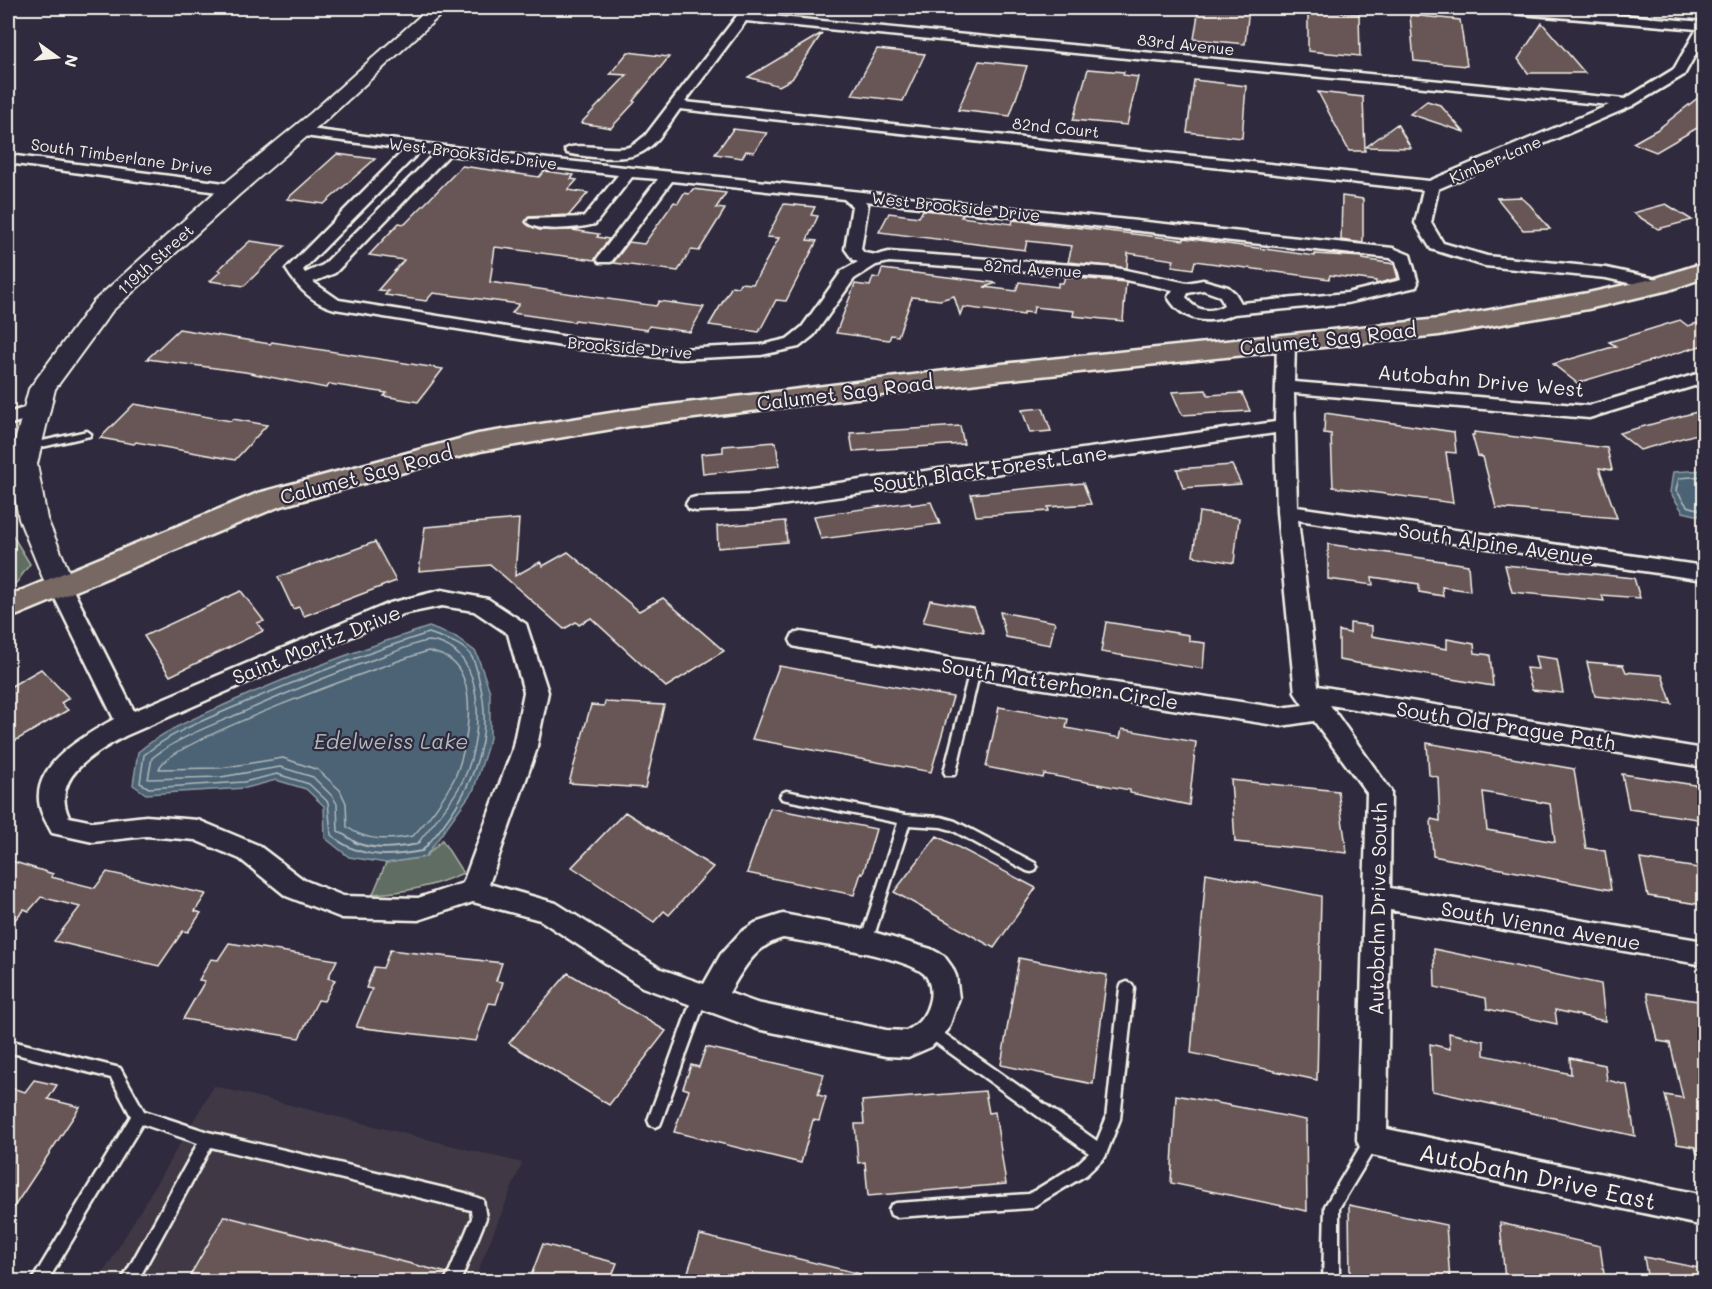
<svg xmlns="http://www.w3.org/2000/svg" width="1712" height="1289" font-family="Mali,sans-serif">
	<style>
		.built { fill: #403844 }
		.green { fill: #616d62; stroke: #aaafa5; stroke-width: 1.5 }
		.water { fill: #4b6374; stroke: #8f9ca2; stroke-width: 1.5 }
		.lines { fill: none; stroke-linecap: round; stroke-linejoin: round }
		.shore-far1 { stroke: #b0b8ba; stroke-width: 1.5 }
		.shore { stroke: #b0b8ba; stroke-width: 2 }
		.building { fill: #685756; stroke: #f4f1e8; stroke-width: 1.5; fill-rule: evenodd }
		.lane-casing { stroke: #f4f1e8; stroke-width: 5 }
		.street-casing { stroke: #f4f1e8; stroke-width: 5 }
		.secondary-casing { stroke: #f4f1e8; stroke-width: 4 }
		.primary-casing { stroke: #f4f1e8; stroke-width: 5 }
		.lane { fill: #2f2a3d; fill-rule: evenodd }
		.street { fill: #2f2a3d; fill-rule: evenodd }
		.secondary { fill: #2f2a3d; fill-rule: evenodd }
		.primary { fill: #776864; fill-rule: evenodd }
		.labels { text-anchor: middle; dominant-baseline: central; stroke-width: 4.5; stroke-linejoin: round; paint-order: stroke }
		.far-street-label { font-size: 16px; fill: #f4f1e8; stroke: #2f2a3d }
		.street-label { font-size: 20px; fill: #f4f1e8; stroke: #2f2a3d }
		.water-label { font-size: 21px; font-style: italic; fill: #b0b8ba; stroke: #2f2a3d }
		.near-street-label { font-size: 24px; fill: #f4f1e8; stroke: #2f2a3d }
	</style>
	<rect width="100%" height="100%" fill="#2f2a3d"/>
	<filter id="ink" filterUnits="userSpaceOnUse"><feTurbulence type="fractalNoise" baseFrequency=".0167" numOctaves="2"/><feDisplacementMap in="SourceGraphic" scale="12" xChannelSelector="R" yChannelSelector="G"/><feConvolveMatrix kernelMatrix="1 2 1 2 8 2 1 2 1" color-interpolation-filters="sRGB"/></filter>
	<g filter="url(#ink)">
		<path class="built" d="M214,1086L522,1163L474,1281L98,1282Z"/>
		<path class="green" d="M8,528L30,564L17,582L8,589Z
			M442,840L463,873C432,887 406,892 373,894L386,863L425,857Z"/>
		<path class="water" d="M1704,470V517L1683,512L1670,492L1673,472Z
			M429,627L456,637L476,652L490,692V738L474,789L425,857L386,863L349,857L325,838L324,806L306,789L276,780L246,788L146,794L133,785L138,752C168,727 205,714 240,698C302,671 365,647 429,627Z"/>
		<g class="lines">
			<path class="shore-far1" d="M1704,476L1679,478L1676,490L1687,506L1704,511
				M428,651C437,653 447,656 453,662C479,687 467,751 454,779C443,800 429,819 413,836C389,840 367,842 347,827L346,803L340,790L318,770L283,758L220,768L159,769C164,743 392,662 428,651Z
				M342,843L331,835L328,802L309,784L277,774L244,782L149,788L140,783L144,755C173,731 207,719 241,704C303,678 365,653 429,633C442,638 460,642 470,654C476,662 478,674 480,684C495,743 467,799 429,843
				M357,843L338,831L337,804L333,797L313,777L280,767L221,777L148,779L152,758C179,737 210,726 241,713C289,692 337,672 386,655C396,652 419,641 429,641C491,647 483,745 461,784C450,805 432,824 418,843"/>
			<path class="shore" d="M340,842C366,859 393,856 422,851L430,842
				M354,842C375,851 396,848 418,844L420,842"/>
		</g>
		<path class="building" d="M1199,8H1249L1245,44L1194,39Z
			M1308,8L1359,14L1360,56L1308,51Z
			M1410,15L1460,20L1467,66L1414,61Z
			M1542,23L1585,73H1528L1518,59Z
			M822,33L792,79L779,86L748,77Z
			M877,49L925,54L903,101L852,95Z
			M628,52L669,57L633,101L635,102L611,128L581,123L627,75L610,74Z
			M979,61L1027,66L1010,116L958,110Z
			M1088,69L1124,72L1123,75L1138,77L1127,125L1073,120Z
			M1194,80L1246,86L1242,138L1187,132Z
			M1318,92L1363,97L1365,151H1349Z
			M1704,93V124L1656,152L1633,143L1658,129Z
			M1427,101L1440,105L1464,132L1410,114Z
			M1397,124L1411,148L1366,147Z
			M733,129L767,133L754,152L746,151L742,158L715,154Z
			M337,154L375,159L324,204L287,199Z
			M462,166L539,177L544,171L574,175L571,179L577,180L568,190L588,193L569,215L529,217L525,222L539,230H572L599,234L597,237L609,239L595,260L495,247L490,282L656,306L659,301L704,307L690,332L649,326L647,330L575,320L574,322L512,313L519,304L433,293L426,301L385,295L388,291L378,290L404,260L369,255L399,223L405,224Z
			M693,189L726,193L716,208L725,209L699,251L691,250L678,271L613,263L629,242L644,244L674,202L678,203L684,193L689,194Z
			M1342,196L1363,199V243L1341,240Z
			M1521,197L1530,205L1550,229L1523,230L1497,198Z
			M784,204L815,207L811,215L818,216L807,240L817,241L786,301L776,300L759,332L709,325L732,286L738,287L740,283L753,284L779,238L767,237Z
			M1666,204L1692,220L1658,229L1633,213Z
			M923,210L963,214L961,217L1012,224L1013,220L1184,240V238L1315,256V254L1363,257V259L1394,264L1398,278L1376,284V281L1330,275L1329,279L1195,261L1193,269L1172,266L1174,260L1128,253L1127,268L1068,262L1072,246L1027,241L1025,250L879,232L889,213L919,217Z
			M250,241L285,246L244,286L210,281L221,271L218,270Z
			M882,269L997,283L984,287L1016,291L1019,282L1058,287V283H1063L1065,277L1126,282L1123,321L1073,316L1074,311L1034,307L1033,313L1024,312V315L963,307L960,315L954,296L940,300L912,297L898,336L891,335L889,340L836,333L855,284L870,286L873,277L879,278Z
			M1680,320L1688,326L1704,321V345L1577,383L1553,364L1616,346L1609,342Z
			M179,329L270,344L272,342L443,369L418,402L384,396L387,393L330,384L326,388L245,372L147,359Z
			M1206,390L1208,395L1242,393L1250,411L1182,415L1172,392Z
			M134,404L231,421L233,419L267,425L235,460L136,442L134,444L100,438Z
			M1043,408L1051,431L1030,433L1022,410Z
			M1704,410V432L1640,450L1619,433Z
			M1325,413L1454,432L1456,453L1446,452L1453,503L1333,487L1331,434L1324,433Z
			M960,426L964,444L853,451L850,433Z
			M1474,432L1607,448L1612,470L1599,468L1617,518L1496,508L1483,457L1478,456L1472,435H1474Z
			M776,442L779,466L703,474L701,454L723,452V446Z
			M1232,465L1241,484L1183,488L1177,469Z
			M1083,483L1091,504L1048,507L1049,511L976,516L971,494Z
			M910,502L911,505L931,502L940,524L821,539L814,516Z
			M1199,512L1239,518L1234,563L1193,556Z
			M519,519L515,576L540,562L543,566L568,552L639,611L663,598L724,651L666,687L591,618L579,625L576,622L564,629L491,565L419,571L425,527Z
			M785,521L787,542L718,548L717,526Z
			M375,542L396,581L304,616L299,607L293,609L278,577Z
			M1328,544L1468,565L1470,591L1442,587L1443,596L1419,592V584L1372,577L1373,585L1328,579Z
			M1505,565L1634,578L1640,598L1602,595L1604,601L1512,592Z
			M241,591L264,621L257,623L263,631L170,676L144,636Z
			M930,600L974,608L984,633L923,622Z
			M1000,612L1055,622L1050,645L1006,637Z
			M1106,622L1189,635V641L1205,643L1203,669L1101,652Z
			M1350,623L1372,626V636L1447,649V639L1474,644L1475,653L1490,655L1493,686L1339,660V631L1350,633Z
			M1535,656L1557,659L1563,693L1532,690L1526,668L1538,669Z
			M1587,662L1623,665L1626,672L1662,675L1672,704L1595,696Z
			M779,666L953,697L931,772L752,739Z
			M41,669L69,698L61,703L68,710L8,745V688Z
			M605,702L664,705L645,788L569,783L591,705L604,706Z
			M999,707L1068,719L1066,728L1120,738L1122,729L1196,742L1189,805L1130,793V790L1044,774L1043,778L986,767Z
			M1427,743L1574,769L1586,848L1605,851L1611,890L1433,856L1431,819L1440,821L1438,777L1429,775ZM1483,792L1550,804L1555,842L1487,830Z
			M1622,774L1701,786L1704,796V820L1629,809Z
			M1231,780L1338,791L1347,853L1235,842Z
			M770,808L876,829L863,874L861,873L854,895L747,873Z
			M625,812L713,867L669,915L664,911L654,922L572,867Z
			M937,836L1036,888L994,948L894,892Z
			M1640,859L1704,869V905L1648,896Z
			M8,860L53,874L51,877L95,888L107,872L206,894L195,911L201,913L188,932L183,931L159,966L54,941L80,907L41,897L29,911L24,909L8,928Z
			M1206,873L1321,896L1317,1080L1191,1053Z
			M229,943L337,960L328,978L335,980L324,1001L318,1000L299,1038L183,1019L205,981L199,980L211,959L218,960Z
			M1434,949L1601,984L1605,1021L1555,1010L1557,1024L1487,1009L1486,998L1435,987Z
			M390,950L502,963L496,981L503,982L496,1004L489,1003L476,1041L356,1027L372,989L366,988L374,967L383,968Z
			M1019,958L1107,975L1093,1084L1001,1065Z
			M568,973L666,1031L609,1105L509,1043Z
			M1647,993L1704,1002V1153L1697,1154L1695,1147L1677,1144L1665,1095L1683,1098L1670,1043L1658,1041Z
			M1449,1033L1484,1041V1055L1571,1074L1570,1058L1605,1065L1607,1080L1627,1085L1635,1136L1432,1091L1430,1044L1450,1049Z
			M706,1047L824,1074L818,1095L826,1097L819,1121L813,1120L801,1163L674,1132L689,1090L683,1088L691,1065L699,1067Z
			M34,1080L57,1085L48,1099L80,1107L8,1216V1087L25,1092Z
			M985,1091L989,1113L995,1112L1006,1184L868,1196L865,1162L858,1163L855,1124H864L862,1101Z
			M1176,1095L1306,1120L1307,1211L1171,1183Z
			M1349,1205L1446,1225L1450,1281H1350Z
			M224,1216L447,1273L443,1281H187Z
			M1500,1223L1600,1246L1605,1281H1505Z
			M700,1235L861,1274L860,1281H685Z
			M543,1244L617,1263L610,1281H529Z
			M1644,1257L1704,1269V1281H1648Z"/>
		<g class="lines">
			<g class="lane-casing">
				<path id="lane" d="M87,431L91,434L90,436L29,450L24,447L29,444Z
					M975,666L980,670L956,772L954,775H946L944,772L970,670Z
					M786,791L905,815L941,817L955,821L1035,863L1037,867L1035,871L1031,872L1027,871L952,830L941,827L909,825L872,942L870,946L866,948L862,946L860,942L898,823L782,799L780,796L782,793Z
					M1127,982L1132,984L1134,988L1120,1119L1105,1157L1086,1175L1031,1208L896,1217L891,1215L889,1210L891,1205L896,1203L1029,1194L1076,1165L1089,1153L925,1035L923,1031L925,1027L930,1025L935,1027L1097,1141L1106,1119L1120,988L1122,984Z
					M700,990L705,992L707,996L662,1120L660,1125L655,1127L650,1125L648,1120L693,996L695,992Z
					M8,1040L120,1068L144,1111L208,1132L465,1193L483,1200L486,1218L460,1282H445L472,1218L471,1210L211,1147L137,1282H121L198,1143L142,1124L47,1282H31L131,1116L111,1078L8,1052Z
					M1372,1133L1377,1135L1379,1140L1377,1145L1339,1208V1282H1323L1325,1206L1367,1135Z"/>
			</g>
			<g class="street-casing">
				<path id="street" d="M743,8H755L751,14L1625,99L1674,69L1697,29L1498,12L1492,8H1535L1704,22V39L1684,75L1632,106L1438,189L1431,223L1443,243L1487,256L1606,268L1666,281L1668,285L1660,290L1606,278L1485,266L1431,249L1415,223L1423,190L680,109C668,125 656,147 638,154C621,161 584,157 567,153L565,150C573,141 614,152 629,147C635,145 640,139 645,136ZM746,21L1609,105L1429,181L685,102Z
					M301,128L548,159L1393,248L1410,255L1418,283L1416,287L1347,303L1234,314C1210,325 1182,322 1168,297L1173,290L1116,278L889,262L876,265L854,279L814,335L799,347L761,355L679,359L580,349L335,309C312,303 297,287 286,269L405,149L296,135L294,132L296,129ZM420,151L435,153L323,265L305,273L303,270ZM449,155L618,175L584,217L529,219L527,222C537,233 580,228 595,224L632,177L658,179L599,256L597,259L599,262H611L672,181L844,199L852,206L845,249L853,260L858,262L842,271L802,327L787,339L761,345L679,349L580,339L339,300L313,282L335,273ZM865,201L1390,258L1396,261L1401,280L1347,293L1241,303L1235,293L1228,287L1203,280L1187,283L1116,268L889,252L877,255L864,253L861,249L868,205ZM1203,290L1220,296L1224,305C1211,314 1194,311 1186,297L1188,293Z
					M8,155L232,184L240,189L232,194L8,163Z
					M1286,338L1292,339L1295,343L1294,382L1588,406L1704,372V383L1589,418L1294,393L1297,507L1704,566V580L1298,520L1318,686L1704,749V767L1330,705L1391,791L1390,888L1704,941V965L1390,910L1387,1129L1704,1195V1226L1372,1155L1361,1150L1357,1140L1367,793L1314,721L1281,726L955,675L801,648L793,646L790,640L793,634L801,632L955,659L1281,708L1303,705L1295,693L1277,512L1275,433L753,509L696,511L689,509L686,504L689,499L696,497L753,495L1275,422L1277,343L1280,339Z
					M37,404L44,406L46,410L44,414L8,425V413Z
					M60,579L68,581L71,586L134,711L390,603L442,590L488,599L526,624L548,692L536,751L489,884L556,903L661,969L704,984L721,954L741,932L755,923L783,914L866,930L931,949L944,956L952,967L956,976L959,998L948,1030L931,1047L908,1057L886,1056L757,1029L642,987L540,920L473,902L418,920L342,918L286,896L240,859L195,840L146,836L93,842L52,833C48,825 42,816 40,807C30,765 84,736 114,719L49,586L52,581ZM442,606L474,611L508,634L524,692L512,751L463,883L418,898L343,896L304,880L258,845L198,820L146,816L93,822L69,817C50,777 95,753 125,736L403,614ZM783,938C813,943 903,956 923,973C931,979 932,994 929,1003C926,1015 918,1025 906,1031L886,1030L757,1003L729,993C742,970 756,945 783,938Z"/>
			</g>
			<g class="secondary-casing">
				<path id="secondary" d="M429,8H448L325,121L240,194L112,311L55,389L37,464L47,519L75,586L71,593L60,596L49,593L19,519L9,464L29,389L94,301L224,184L311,113Z"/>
			</g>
			<g class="primary-casing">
				<path id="primary" d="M1704,263V278L1669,290L1588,309L1439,335L1002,380L630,426L480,451L278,507L8,619V596L258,493L478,434L630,410L1002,364L1439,319L1588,293L1653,279Z"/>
			</g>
			<use href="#lane" class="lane"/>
			<use href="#street" class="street"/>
			<use href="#secondary" class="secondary"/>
			<use href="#primary" class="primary"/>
		</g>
	</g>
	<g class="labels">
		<g class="far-street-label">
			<text transform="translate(1186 44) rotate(6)">83rd Avenue</text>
			<text transform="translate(1056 127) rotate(6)">82nd Court</text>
			<text transform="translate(473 153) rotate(7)">West Brookside Drive</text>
			<text transform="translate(122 156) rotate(8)">South Timberlane Drive</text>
			<text transform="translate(1495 159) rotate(-23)">Kimber Lane</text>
			<text transform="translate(956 206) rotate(6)">West Brookside Drive</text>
			<text transform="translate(155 259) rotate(-42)">119th Street</text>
			<text transform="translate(1033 268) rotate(4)">82nd Avenue</text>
			<text transform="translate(630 347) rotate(5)">Brookside Drive</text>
		</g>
		<g class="street-label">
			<text transform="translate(1328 338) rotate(-6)">Calumet Sag Road</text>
			<text transform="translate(1481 380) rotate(5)">Autobahn Drive West</text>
			<text transform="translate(845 392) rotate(-7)">Calumet Sag Road</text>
			<text transform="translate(990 468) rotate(-8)">South Black Forest Lane</text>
			<text transform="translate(366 474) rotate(-15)">Calumet Sag Road</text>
			<text transform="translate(1496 543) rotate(8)">South Alpine Avenue</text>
			<text transform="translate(316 644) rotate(-22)">Saint Moritz Drive</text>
			<text transform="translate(1060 683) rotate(9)">South Matterhorn Circle</text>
			<text transform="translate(1506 725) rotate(9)">South Old Prague Path</text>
			<text transform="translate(1377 909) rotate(-89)">Autobahn Drive South</text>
			<text transform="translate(1541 925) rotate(10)">South Vienna Avenue</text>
		</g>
		<g class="water-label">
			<text x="391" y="740">Edelweiss Lake</text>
		</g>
		<g class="near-street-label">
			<text transform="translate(1538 1176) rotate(12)">Autobahn Drive East</text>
		</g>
	</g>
	<rect width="1712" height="1289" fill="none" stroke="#2f2a3d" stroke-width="30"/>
	<rect x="15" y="15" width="1682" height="1259" fill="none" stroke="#f4f1e8" stroke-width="2" filter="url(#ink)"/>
	<g transform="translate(57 57) rotate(105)" stroke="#2f2a3d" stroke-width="4.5" paint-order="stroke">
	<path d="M0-4.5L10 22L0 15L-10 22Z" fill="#f4f1e8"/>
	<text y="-9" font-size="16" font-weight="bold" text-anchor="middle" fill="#f4f1e8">N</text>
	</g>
</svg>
